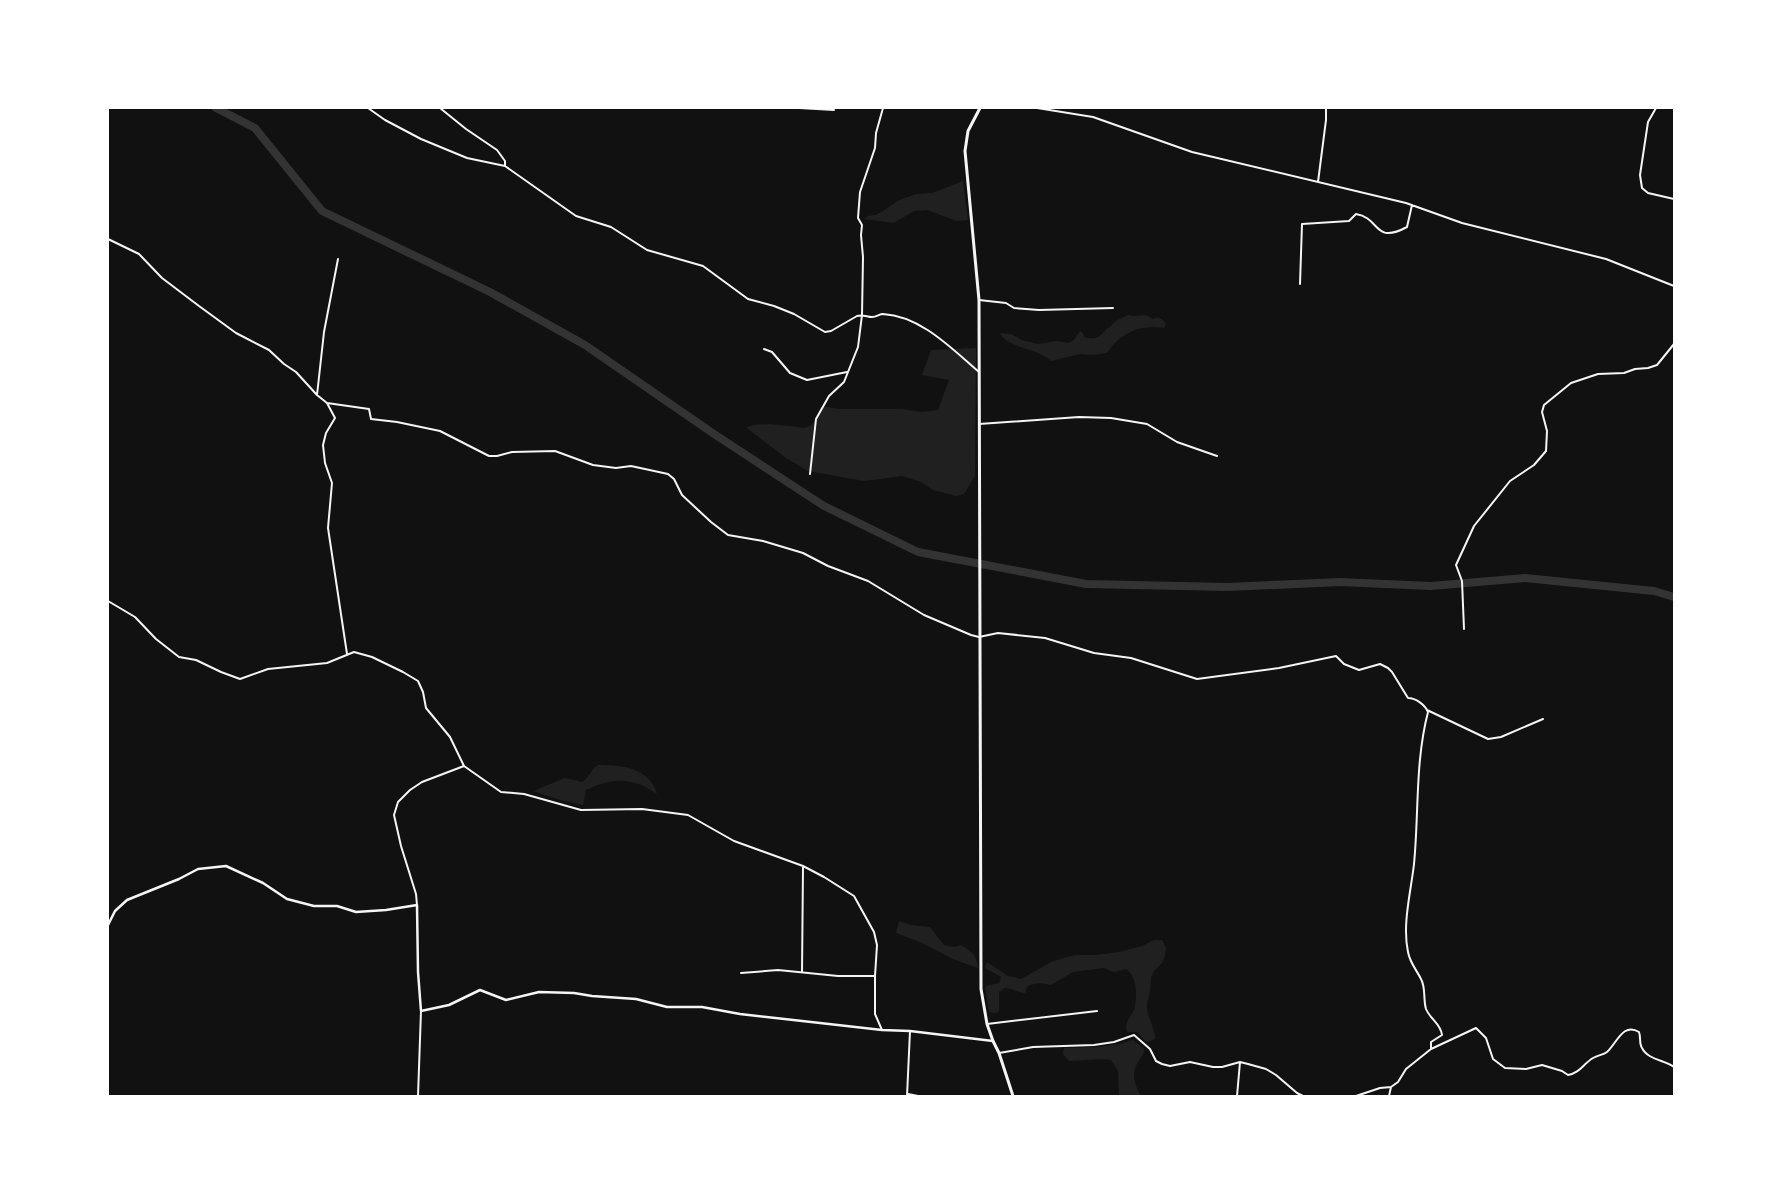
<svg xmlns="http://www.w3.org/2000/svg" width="1782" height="1204" font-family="Montserrat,sans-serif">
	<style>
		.green { fill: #202020 }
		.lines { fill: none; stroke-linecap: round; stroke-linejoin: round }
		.river { stroke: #333; stroke-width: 8 }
		.minor { stroke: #f5f5f5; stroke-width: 2 }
		.tertiary { stroke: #f5f5f5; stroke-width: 2.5 }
		.primary { stroke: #f5f5f5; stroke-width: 3 }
	</style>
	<rect width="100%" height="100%" fill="#111"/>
	<path class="green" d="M963,181L968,220L957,221L927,210L914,211L894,223L864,219L868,216L876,215L883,211L899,200L917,194L932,193Z
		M1129,315L1132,316L1146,315L1153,319C1158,316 1163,319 1166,324L1164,328C1140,324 1120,333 1107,353L1093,355L1080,354L1051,361C1036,347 1012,350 999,333L1011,334L1022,340L1038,344L1057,341L1069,343L1074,340L1080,331L1083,333L1084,337C1095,340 1100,338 1106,329C1111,327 1111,325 1115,322C1118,319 1124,317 1129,315Z
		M976,348L975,476L964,494L956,496L933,490L921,482L902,476L864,481L808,471L786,458L748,429L747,427C762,421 790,426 805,428C816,425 817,416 821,406L838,409H902L922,412L938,410L949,380L922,375L931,350Z
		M598,765C622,765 649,767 657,794C634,777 611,777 586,790L583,805L560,800L533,791L565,778L582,782C590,777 590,770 598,765Z
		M899,921L911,925L930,927L944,945L954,947L961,945C972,951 977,956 978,968L953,959L920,942L896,933Z
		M1154,940H1162L1166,947L1165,955L1162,963L1154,971L1151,977L1150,992L1147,1003V1010L1155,1035V1039L1148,1042L1145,1041L1137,1032H1127C1123,1021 1133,1016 1135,1006C1137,994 1137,976 1126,969L1114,972L1104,968L1073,972L1051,985L1039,983L1030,985L1027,987L1025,993C1017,993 1012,988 1005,988L999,992V1011L996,1013L989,1012L985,986L999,983L1001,977L985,968L987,962L1008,976L1021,979L1051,962L1074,955H1096L1119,952L1142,946Z
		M1133,1040L1144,1049C1144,1054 1142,1055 1140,1059C1130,1073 1134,1083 1141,1096H1119L1118,1071L1111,1060L1101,1059L1069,1061L1063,1054L1064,1048L1098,1047L1119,1044Z"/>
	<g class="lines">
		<path class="river" d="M216,108L255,128L322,211L490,292L585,345L714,434L824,506L918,552L1086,584L1228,587L1340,582L1431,586L1525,578L1654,591L1674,597"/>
		<path class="minor" d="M368,108L385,120L421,139L467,158L505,166L576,216L611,227L647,250L703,266L748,299L774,306L794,314L825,332L831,331L857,316C863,314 867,317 872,317C877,317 879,314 883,314C921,316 952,349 979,372
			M440,108L466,129L497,150L505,161V166
			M799,108L834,110
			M1037,108L1093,117L1192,152L1406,203L1462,223L1606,259L1674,286
			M1656,108L1648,122L1640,175L1642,188L1648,193L1674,199
			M1318,182L1326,120V108
			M108,239L139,254L162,278L199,306L236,333L269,350L284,364L296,372L317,395L327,403L369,409L371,419L397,422L440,431L489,456H497L512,452L555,451L593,465L616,468L631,466L668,474L674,479L682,495L711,522L728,535L763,541L803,553L828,566L868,581L924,615L971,635L979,637L998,633L1045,638L1094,653L1131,658L1197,679L1279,668L1336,656L1344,664L1359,670L1380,664L1388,668L1392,672L1408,698C1416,698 1425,705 1428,712C1415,762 1419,813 1414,864C1411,891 1402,925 1408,952C1410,963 1416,969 1421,979C1426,988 1423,999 1426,1009C1430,1019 1441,1024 1442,1035L1431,1042V1049
			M1300,284L1302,224L1349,221L1356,214C1381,218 1373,245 1407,227L1412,205
			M979,300L1006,303L1014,308L1039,310L1113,308
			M764,349L772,352L790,373L807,380L847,372
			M317,395L324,332L338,259
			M327,403L335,418L326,433L323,445L325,463L332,483L328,528L347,654
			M979,424L1079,417L1111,418L1147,424L1177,442L1217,456
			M810,474L816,419L829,396L844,382L858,347L862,315L863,257L861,235L862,225L858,218L860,192L875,148L876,133L883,108
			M108,601L135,617L156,639L179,657L196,660L221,672L240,679L268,669L327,663L354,652L372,657L403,672L418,681L423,692L426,708L450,737L464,766L501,792L524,794L581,810L642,809L688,815L734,841L803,866L824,877L854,896L874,932L877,945L875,976V1014L882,1030
			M1464,629L1462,581L1456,565L1474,526L1510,481L1534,465L1546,451L1547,431L1542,412L1544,405L1571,383L1598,374L1624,373L1635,369L1648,368L1657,365L1674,344
			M1427,710L1488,739L1501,737L1543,719
			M417,905L416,894L401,846L394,815L398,802L410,790L422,782L464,766
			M802,972L803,867
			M741,973L778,970L838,976H875
			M987,1024L1097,1011
			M999,1053L1033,1047L1094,1045L1114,1042L1134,1035L1150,1049L1156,1061L1162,1064L1170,1066L1190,1062L1213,1067H1222L1240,1062L1248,1064L1266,1069L1276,1075L1297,1093L1303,1096
			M908,1094L918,1096
			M418,1096L421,1011
			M907,1096L910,1031
			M1237,1096L1240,1062
			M1356,1096L1380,1088L1391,1087L1398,1082L1406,1069L1431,1049L1476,1028L1486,1038L1493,1059L1505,1068L1526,1069L1542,1065L1562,1071L1568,1075C1580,1073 1583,1064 1593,1058C1598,1055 1603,1055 1607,1052C1617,1043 1623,1022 1639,1032C1641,1037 1639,1044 1642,1048C1648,1060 1665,1060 1674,1067
			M1389,1096L1391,1087"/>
		<path class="tertiary" d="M108,925L115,911L127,900L179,879L198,869L226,866L263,883L287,899L314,906H337L356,912L386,910L417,905L418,972L421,1011L449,1005L480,990L506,1000L539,992L574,993L592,996L636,999L667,1007H702L740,1014L820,1023L882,1030L910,1031L993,1041"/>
		<path class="primary" d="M980,108L968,131L965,151L979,300L981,989L987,1024L993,1041L999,1053L1013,1096"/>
	</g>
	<rect width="1782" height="1204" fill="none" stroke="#ffffff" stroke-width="218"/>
</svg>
